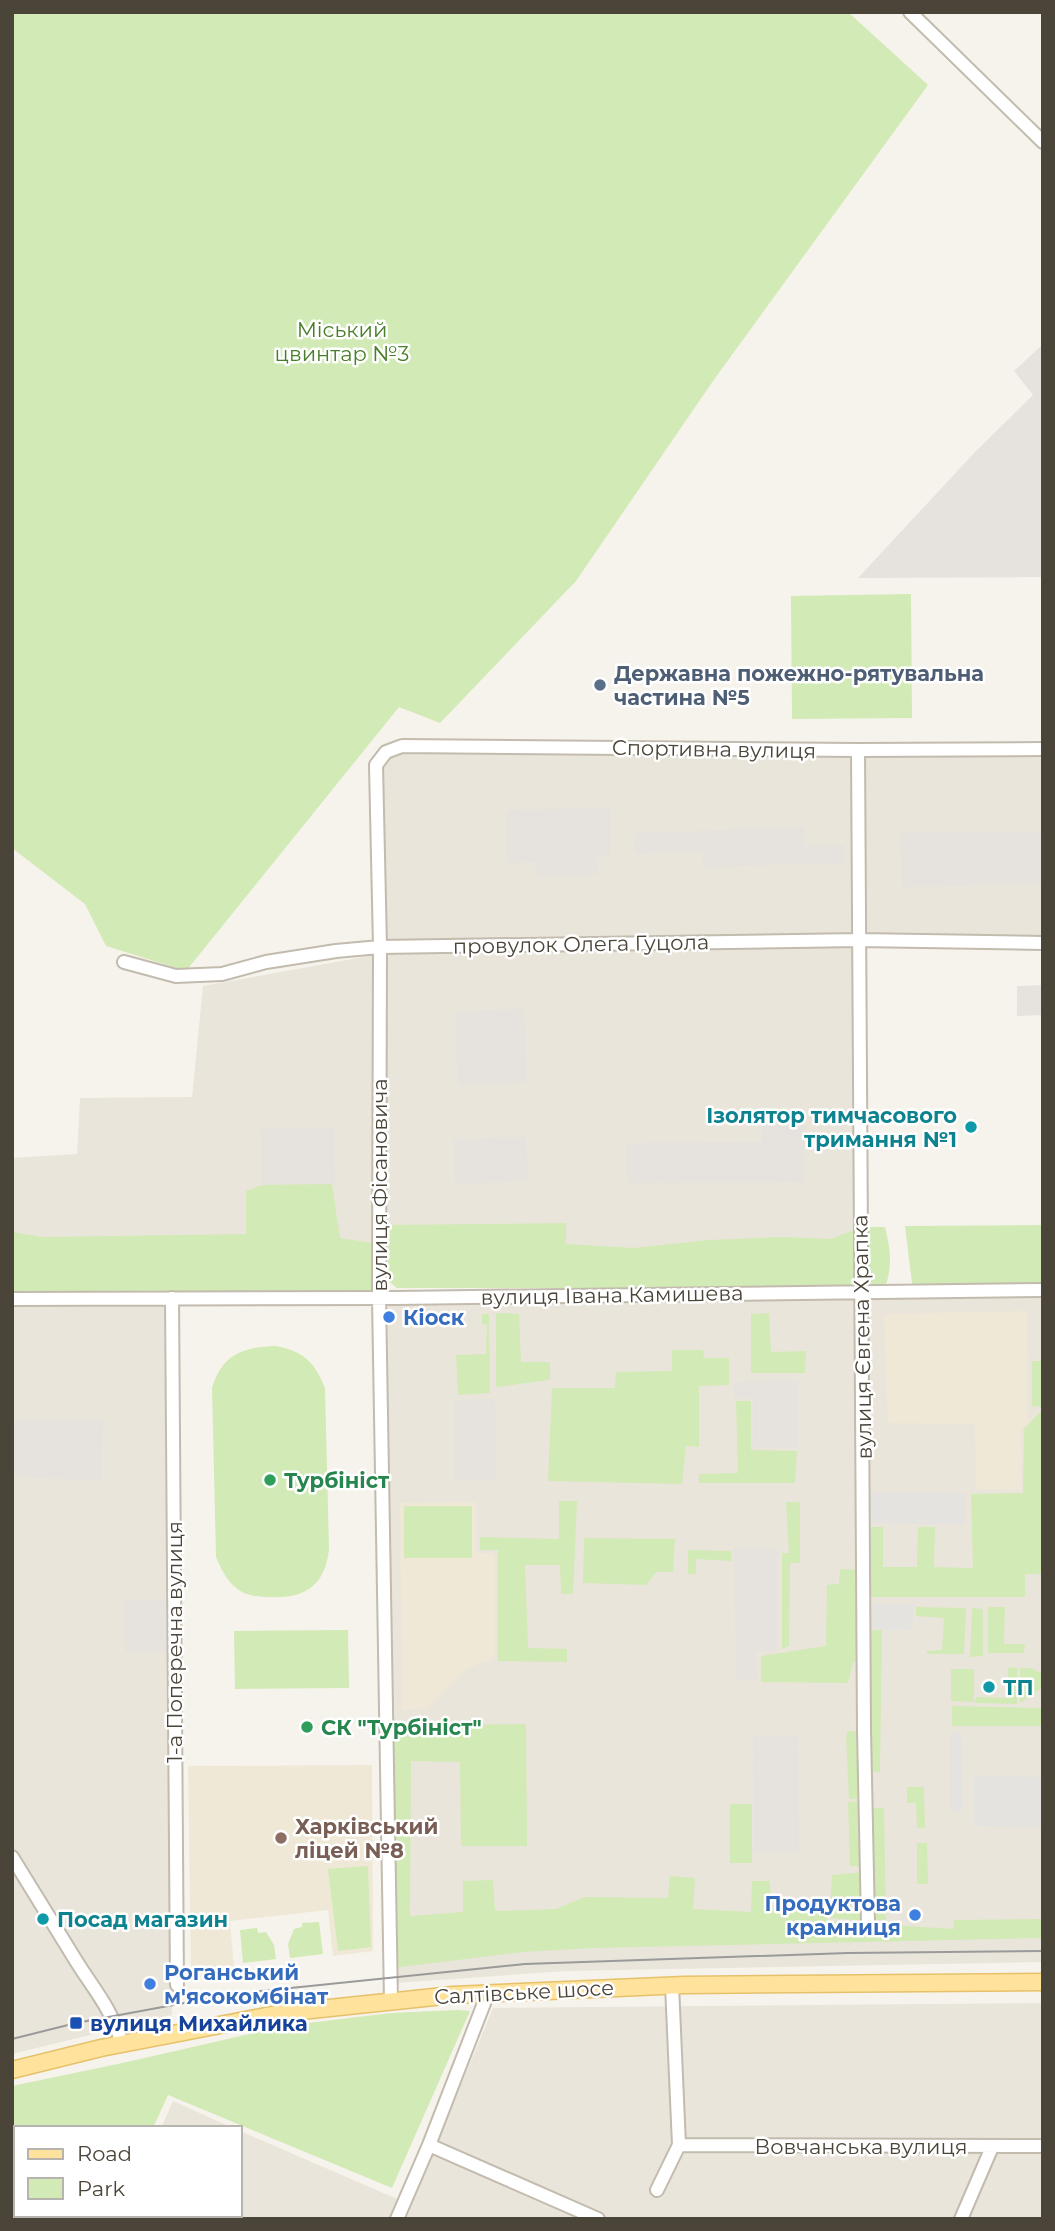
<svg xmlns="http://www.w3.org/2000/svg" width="1055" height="2231" font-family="Montserrat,sans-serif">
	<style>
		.residential { fill: #eae5da }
		.industrial { fill: #e6e2dd }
		.education { fill: #efe8d6 }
		.green { fill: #d2eab5 }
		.parking { fill: #e5e3e0 }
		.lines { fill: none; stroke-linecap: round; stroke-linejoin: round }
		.minor-casing { stroke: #c2bbae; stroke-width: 16 }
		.major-casing { stroke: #e6c16a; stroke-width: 19 }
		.minor { stroke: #fff; stroke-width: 12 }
		.major { stroke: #ffe39c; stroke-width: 16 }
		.tram { stroke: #9a9a9a; stroke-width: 2 }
		.service-dot { fill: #5c6f8a; stroke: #fff; stroke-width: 2.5 }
		.culture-dot { fill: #0f9aa8; stroke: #fff; stroke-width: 2.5 }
		.shop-dot { fill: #3f7fe0; stroke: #fff; stroke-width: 2.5 }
		.leisure-dot { fill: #2e9e5b; stroke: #fff; stroke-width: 2.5 }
		.education-dot { fill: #8d6e63; stroke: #fff; stroke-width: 2.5 }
		.transit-dot { fill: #1a4fb4; stroke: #fff; stroke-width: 2.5 }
		.labels { text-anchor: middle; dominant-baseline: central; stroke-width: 5; stroke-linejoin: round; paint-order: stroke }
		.park-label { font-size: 21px; fill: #4a7f2a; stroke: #fff }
		.service-label { font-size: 21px; font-weight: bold; fill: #4e5e75; stroke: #fff; text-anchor: start }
		.street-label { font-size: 21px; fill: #4b4439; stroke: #fff }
		.culture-label { font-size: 21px; font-weight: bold; fill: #0d838f; stroke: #fff; text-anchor: start }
		.shop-label { font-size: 21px; font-weight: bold; fill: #366cbe; stroke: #fff; text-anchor: start }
		.leisure-label { font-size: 21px; font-weight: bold; fill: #27864d; stroke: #fff; text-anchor: start }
		.education-label { font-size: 21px; font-weight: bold; fill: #785e54; stroke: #fff; text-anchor: start }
		.transit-label { font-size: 21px; font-weight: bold; fill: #164399; stroke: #fff; text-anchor: start }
	</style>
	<rect width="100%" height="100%" fill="#f6f3ec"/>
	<path class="residential" d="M402,750H1043V936L853,937L856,1252L12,1260V1158L77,1154L80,1098L192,1097L203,986L386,953L379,765L388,756Z
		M1043,1297V1962L566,1971L395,1983L384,1305Z
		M164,1304L172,2015L12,2054V1306Z
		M1043,2003V2219H121L122,2215H240V2131L411,2205L493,2008Z
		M173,2101L233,2128H161Z
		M12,2192L16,2193V2215H82L93,2219H12Z"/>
	<path class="industrial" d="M1043,344V577L858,578L975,452L1033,395L1014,371Z
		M611,808L610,856L597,857V875L537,876L536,862L507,863V810Z
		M804,827L805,846L844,845L845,863L703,867L702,852L635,854V833Z
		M1043,831V884L902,887L900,833Z
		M1043,985V1015L1017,1016V986Z
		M524,1009L527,1082L458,1085L455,1011Z
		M762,1121H804V1182L627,1183L626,1143L762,1142Z
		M334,1128L335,1184L262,1185L261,1129Z
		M526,1137L528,1181L455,1184L454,1139Z
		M797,1381V1448L753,1447V1399L734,1398V1382Z
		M495,1399L496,1480L454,1481V1401Z
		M103,1419L101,1480L12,1477V1420Z
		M734,1549H778V1651H756L757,1680H736Z
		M167,1600L168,1651L125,1652L124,1601Z
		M753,1735H798L799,1852H754Z"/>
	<path class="education" d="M1027,1311L1028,1424L1021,1427L1022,1490L976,1489L975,1424L888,1423L884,1314Z
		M476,1502V1553H495V1658L466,1669L428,1708L402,1710L400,1503Z
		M372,1765L373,1951L333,1956L328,1910L230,1921L234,1968L191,1975L188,1766Z"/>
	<path class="green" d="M12,12H848L928,85L713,381L576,581L440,723L399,707L186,971L106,946L85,904L12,848Z
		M911,594L912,718L792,719L791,596Z
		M332,1184L340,1238L372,1243L373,1280L370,1298L12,1299V1232L42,1237L246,1234V1191L262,1185Z
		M566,1223V1244L633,1248L709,1240L783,1237L831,1239L861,1227H885C891,1251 893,1269 883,1292L566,1296V1288H397L387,1280L388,1225Z
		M1043,1225V1290L913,1291L905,1226Z
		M496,1313L519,1314L521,1362H550V1380L496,1387Z
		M769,1313L771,1352L806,1351L805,1373H751V1314Z
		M482,1314H489L490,1393L458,1395L456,1355L486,1354L487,1325L482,1324Z
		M276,1346C303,1351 315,1362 325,1388L329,1549C325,1586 305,1599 269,1597C260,1597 250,1596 242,1592C228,1584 222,1571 216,1557L212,1388C222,1355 242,1347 276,1346Z
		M672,1350H703L704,1358H729V1385L699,1386V1447L686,1446L682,1484L548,1481L552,1388H615L616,1372L672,1371Z
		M1032,1361H1043V1409L1039,1406L1032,1407Z
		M736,1401H751V1450L797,1451L795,1483H699V1474L738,1473Z
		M1040,1412L1043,1414V1574H1025V1597H869V1527H883V1567H917L918,1527H935L934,1567L973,1568L971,1494L1023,1493L1024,1429Z
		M559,1501H577L573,1594H561L560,1565H525L528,1648L567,1649V1662L498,1661V1550H480V1537L559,1539Z
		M786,1502H800V1563H790L789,1646L782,1649V1553H789Z
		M404,1506H472V1558H404Z
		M584,1538L675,1539L673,1572H656L646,1585L583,1583Z
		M688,1550L731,1551L732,1561L696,1559V1574H688Z
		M840,1569L860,1570L859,1659L853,1663L848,1683L761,1682V1656L826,1646L827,1585L839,1584Z
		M916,1607L966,1608L964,1654H927V1651L942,1650L944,1618L916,1616Z
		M988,1607H1005L1004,1644H1025L1024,1653H988Z
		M972,1608L983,1609V1656L970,1657Z
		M348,1630L349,1688L235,1689L234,1631Z
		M871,1630H882L880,1772L870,1771Z
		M1017,1667V1704L975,1703L976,1697L1008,1698V1668Z
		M1020,1668H1031L1043,1674V1687L1020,1703Z
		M951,1669H974V1702L951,1701Z
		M952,1706L1043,1708V1726H952Z
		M526,1724L527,1846H461L460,1762L411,1761L410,1916L463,1912V1881L493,1880L495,1910L501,1911L556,1909L585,1897L668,1898L670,1876L695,1878L693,1909L751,1912L752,1881H770L771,1910L826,1909L827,1921L954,1929V1920L1043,1919V1938L592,1948L523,1952L392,1968L391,1735L411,1734L436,1725Z
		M848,1731L863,1732V1798L849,1799L846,1736Z
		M907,1787H924L925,1828H917L916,1803H907Z
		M864,1801L865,1866H850L848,1802Z
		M730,1804H752V1863H730Z
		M872,1808H884L886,1920H875Z
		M917,1843H927L928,1884H917Z
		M368,1866L371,1947L338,1951L328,1869Z
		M864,1872L865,1921L830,1918L832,1875Z
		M319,1922L323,1954L290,1958L288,1944L294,1929L302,1927V1923Z
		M257,1928L258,1933L266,1932L274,1945L276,1959L243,1963L240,1930Z
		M458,2010L470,2011L392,2188L168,2095L153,2128H16V2185L12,2184V2086L127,2062L284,2026L391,2013Z"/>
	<path class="parking" d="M868,1492L965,1493L966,1525L869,1523Z
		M870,1604H913V1630L870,1629Z
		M949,1733H962L963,1811H949Z
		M974,1776L1043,1777V1827L974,1826Z"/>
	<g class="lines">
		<g class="minor-casing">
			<path id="minor" d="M910,12L1043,142
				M858,750L864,1730L868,1923
				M124,962L176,976L222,974L266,962L336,951L380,947L859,940L1043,943
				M172,1298L177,1985
				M12,1299L397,1298L1043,1290
				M12,1857C34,1893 56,1928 78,1964C96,1992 112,2010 122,2044
				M391,2001L379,1298L380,947L376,765L386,752L402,746L858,750L1043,749
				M429,2145L598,2219
				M679,2145L1043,2146
				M657,2190L679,2145L672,1985
				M397,2219L429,2145L488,1993
				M961,2219L992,2147"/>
		</g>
		<g class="major-casing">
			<path id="major" d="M12,2070L101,2048L282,2013L453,1995L685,1985L1043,1982"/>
		</g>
		<use href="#minor" class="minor"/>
		<use href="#major" class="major"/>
		<path class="tram" d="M12,2039L76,2023L233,1994L525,1964L848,1953L1043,1951"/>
	</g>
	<circle class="service-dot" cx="600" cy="685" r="7"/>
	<g class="culture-dot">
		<circle cx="971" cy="1127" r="7"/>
		<circle cx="989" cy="1687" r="7"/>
		<circle cx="43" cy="1919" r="7"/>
	</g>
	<g class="shop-dot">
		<circle cx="389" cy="1317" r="7"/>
		<circle cx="915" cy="1915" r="7"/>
		<circle cx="150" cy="1984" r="7"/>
	</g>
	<g class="leisure-dot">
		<circle cx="270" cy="1480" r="7"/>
		<circle cx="307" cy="1727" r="7"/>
	</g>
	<circle class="education-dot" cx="281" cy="1838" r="7"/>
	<rect class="transit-dot" x="69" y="2016" width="14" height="14" rx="3.5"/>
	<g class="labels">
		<g class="park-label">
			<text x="342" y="329">Міський<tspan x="342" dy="24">цвинтар №3</tspan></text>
		</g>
		<g class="service-label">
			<text x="614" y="673">Державна пожежно-рятувальна<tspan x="614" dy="24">частина №5</tspan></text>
		</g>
		<g class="street-label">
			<text transform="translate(714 749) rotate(1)">Спортивна вулиця</text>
			<text transform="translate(581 944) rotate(-1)">провулок Олега Гуцола</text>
			<text transform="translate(379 1185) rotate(-90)">вулиця Фісановича</text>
			<text transform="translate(612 1295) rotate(-1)">вулиця Івана Камишева</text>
			<text transform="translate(862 1337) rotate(-91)">вулиця Євгена Храпка</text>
			<text transform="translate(174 1642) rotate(-90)">1-а Поперечна вулиця</text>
			<text transform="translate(524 1992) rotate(-3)">Салтівське шосе</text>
			<text x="861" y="2146">Вовчанська вулиця</text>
		</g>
		<g class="culture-label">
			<text x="957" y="1115" text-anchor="end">Ізолятор тимчасового<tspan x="957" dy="24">тримання №1</tspan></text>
			<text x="1003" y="1687">ТП</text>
			<text x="57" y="1919">Посад магазин</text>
		</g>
		<g class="shop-label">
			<text x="403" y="1317">Кіоск</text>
			<text x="901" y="1903" text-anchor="end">Продуктова<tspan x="901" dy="24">крамниця</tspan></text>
			<text x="164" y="1972">Роганський<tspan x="164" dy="24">м'ясокомбінат</tspan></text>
		</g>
		<g class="leisure-label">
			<text x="284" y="1480">Турбініст</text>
			<text x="321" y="1727">СК "Турбініст"</text>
		</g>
		<g class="education-label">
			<text x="295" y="1826">Харківський<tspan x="295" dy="24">ліцей №8</tspan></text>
		</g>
		<g class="transit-label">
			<text x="90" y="2023">вулиця Михайлика</text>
		</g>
	</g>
	<rect width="1055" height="2231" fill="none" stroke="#4b4439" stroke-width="28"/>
	<rect x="14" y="2126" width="228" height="91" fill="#ffffff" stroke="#b7b4b0" stroke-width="2"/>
	<rect x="28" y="2149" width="35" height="10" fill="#ffe39c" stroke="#b7b4b0" stroke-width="2"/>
	<text x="77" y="2161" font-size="21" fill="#4b4439">Road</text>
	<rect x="28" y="2178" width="35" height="21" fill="#d2eab5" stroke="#b7b4b0" stroke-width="2"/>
	<text x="77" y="2196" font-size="21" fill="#4b4439">Park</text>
</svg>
